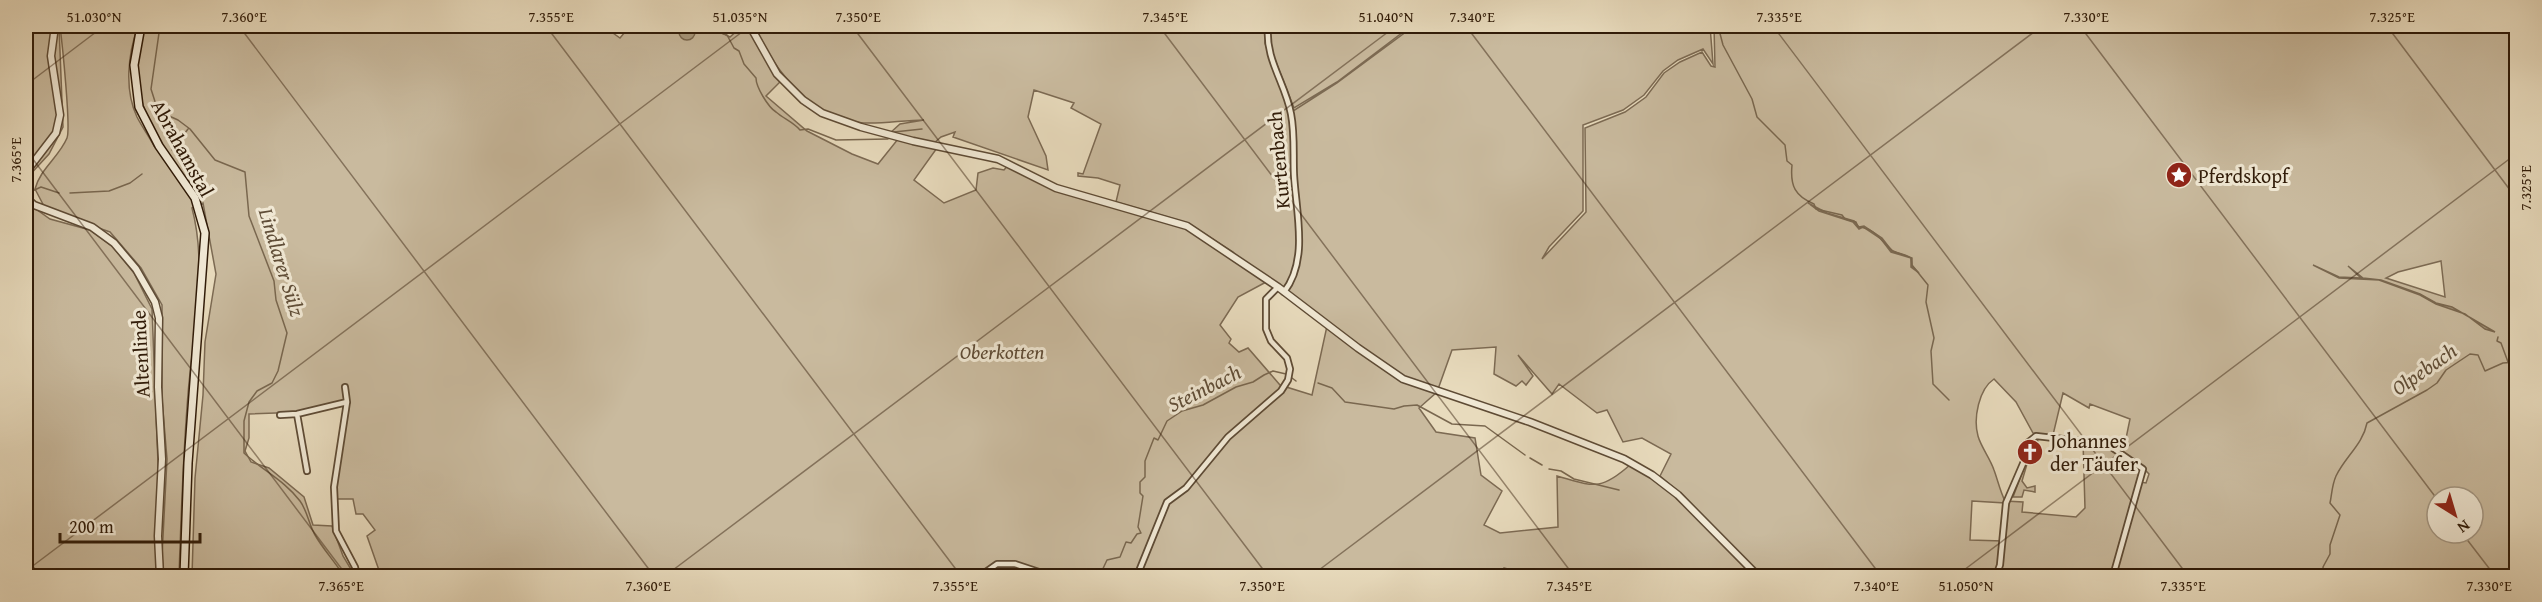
<svg xmlns="http://www.w3.org/2000/svg" width="2542" height="602" font-family="'Gentium Book Plus',serif">
	<style>
		.green { fill: #c9ba9e; stroke: #7c6a53; stroke-width: 1.5; fill-rule: evenodd }
		.water { fill: #a99a7f; stroke: #79674f; stroke-width: 1.5 }
		.lines { fill: none; stroke-linecap: round; stroke-linejoin: round }
		.stream { stroke: #79674f; stroke-width: 1.5 }
		.minor-casing { stroke: #5e4b35; stroke-width: 8 }
		.tertiary-casing { stroke: #5e4b35; stroke-width: 9 }
		.secondary-casing { stroke: #301b08; stroke-width: 10 }
		.minor { stroke: #f0e8d4; stroke-width: 4.5 }
		.tertiary { stroke: #f0e8d4; stroke-width: 6 }
		.secondary { stroke: #f0e8d4; stroke-width: 7 }
		.ticks { fill: none; stroke: #301b08; stroke-width: 1.5; stroke-opacity: 0.45 }
		.labels { text-anchor: middle; dominant-baseline: central; stroke-width: 6; stroke-linejoin: round; paint-order: stroke }
		.street-label { font-size: 20px; fill: #301b08; stroke: #f0e8d4 }
		.poi-label { font-size: 20px; fill: #301b08; stroke: #f0e8d4; text-anchor: start }
		.park-label { font-size: 20px; font-style: italic; fill: #5e4b35; stroke: #f0e8d4 }
		.water-label { font-size: 21px; font-style: italic; fill: #604e38; stroke: #f0e8d4 }
		.neatline { fill: none; stroke: #301b08; stroke-width: 2 }
		.ticks-label { font-size: 15px; text-anchor: middle; fill: #301b08 }
	</style>
	<rect width="100%" height="100%" fill="#e8dbbd"/>
	<filter id="stains"><feTurbulence type="fractalNoise" baseFrequency=".00333" numOctaves="4"/><feColorMatrix values="0 0 0 0 .2 0 0 0 0 .09 0 0 0 0 .02 0 0 0 .5 -.17"/></filter>
	<radialGradient id="worn" r=".72"><stop offset=".6" stop-color="#630" stop-opacity="0"/><stop offset="1" stop-color="#630" stop-opacity=".3"/></radialGradient>
	<path class="green" d="M26,26H59L63,127L49,154L27,178L26,184Z
		M60,26H138C128,54 124,89 137,117C142,127 149,136 154,146L160,143C137,100 130,73 145,26H603L620,38L630,26H708L730,37L742,26H749L782,80L766,96L807,131L852,154L878,164L898,139L937,148L914,180L944,203L976,190L978,173L993,168L1004,170L1009,164L1048,186L1181,225L1239,260L1233,252L1188,223L1116,202L1120,185L1098,178L1078,176V173L1083,174L1101,124L1071,108L1074,103L1034,90L1028,117L1046,156L1048,170L953,137L955,132L941,137L933,144L890,133L900,124L924,120C904,120 884,124 864,123C809,120 775,69 753,26H1266L1265,43L1289,112L1294,152L1293,111L1337,83L1414,26H1710L1713,64L1703,49L1678,60L1663,71L1644,95L1623,110L1583,125V211L1549,247L1542,259L1586,212L1585,128L1625,112L1646,97L1664,73L1680,62L1702,52L1711,66L1715,67L1714,26H2516V576H2115L2140,482L2146,483L2149,474L2144,469L2119,544L2112,576H1761L1673,487L1660,476L1671,454L1642,438L1623,442L1607,410L1597,413L1559,384L1552,394L1518,355L1533,376L1526,385L1522,381L1516,386L1494,374L1496,347L1452,350L1437,392L1419,408L1436,432L1475,438L1481,475L1502,491L1484,525L1500,533L1558,527L1557,476C1593,486 1600,492 1631,464L1663,485L1757,576H1518L1511,570L1504,568L1501,576H1110L1096,575L1078,576H381L367,536L375,530L363,514H356L353,499H334L347,403L305,412L249,414V438L245,451L251,462L269,468L304,497L313,525L332,526L343,556L355,576H192L195,478L203,395L205,342L216,274L203,203L192,208C208,269 193,332 188,394C183,455 181,516 179,576H164L162,556L167,459L162,399V305L141,268L110,232L46,210L35,189C40,169 59,157 67,138C71,128 62,42 60,26ZM1808,203L1827,213L1854,221L1859,227L1864,226L1882,238L1892,251L1912,258V266L1919,273L1911,267V258L1891,252L1881,239L1863,227L1859,229L1853,222L1819,211ZM2441,261L2445,297L2386,278L2398,272ZM1268,281L1361,346L1365,353L1327,326L1312,395L1280,385L1248,348L1239,352L1229,343L1231,339L1220,325L1238,297ZM1994,379L2016,402L2033,433L2053,435L2063,393L2089,408L2090,404L2130,419L2123,453L2107,443L2083,441L2085,508L2076,517L2022,512L2023,502L2005,501C2000,491 1998,481 1994,470C1990,458 1981,447 1978,436C1973,418 1979,389 1994,379ZM2437,497H2473V533H2437ZM1972,501L2005,503L2003,541L1970,540Z
		M1269,26H1411L1337,82L1294,108L1270,47Z
		M26,202L50,219L90,230L113,247L134,273L152,309L158,463L156,576H26Z
		M2038,438L2036,455L2027,464L2022,481L2027,488L2035,486V492L2024,490L2022,497H2013L2028,457L2032,455L2033,448L2029,444Z"/>
	<path class="water" d="M679 32a8 8 0 1 1 16 0a8 8 0 1 1-16 0Z
		M2313,265L2339,277L2361,278L2348,266L2363,278L2381,280L2420,294L2436,303L2452,307L2495,332L2485,329L2465,314L2436,304L2420,295L2379,280L2339,278Z"/>
	<g class="lines">
		<path class="stream" d="M160,26L151,89L158,111L178,120L190,129L215,160L245,172L249,216L274,281L276,300L287,333L278,371L272,383L257,391L249,402L244,421V453C262,470 285,481 300,501C307,510 309,525 315,535C323,549 335,562 344,576
			M624,26L636,32L661,26
			M668,26H671
			M700,26L727,35L734,48L739,51L744,64L756,78C756,87 768,107 776,112C784,119 793,122 800,130L808,129L836,140L888,139
			M1718,26L1723,45L1752,99L1757,117L1785,145L1787,161L1792,165C1790,186 1795,196 1814,204L1816,209L1842,215L1845,219L1856,222L1858,227C1874,227 1882,242 1893,251C1898,254 1906,254 1911,258L1912,265L1928,285L1926,302L1934,338L1931,351L1933,384L1949,400
			M894,132L922,129
			M172,150L188,129
			M30,192L41,187L59,193
			M70,193L109,191L130,183L142,174
			M2498,337L2497,341L2501,343L2508,362
			M1292,378L1296,381
			M1318,383L1332,388L1345,402L1394,409L1404,406L1417,405L1452,424L1485,426L1525,455
			M1530,458L1542,465
			M1549,469L1561,471L1574,479L1619,490
			M1067,576L1100,575L1107,560L1120,557L1126,542L1131,543L1137,534L1141,533L1138,527L1143,496L1140,493V482L1145,477V461L1154,438L1158,440L1167,421L1182,411L1203,405L1236,387L1253,382L1264,375L1273,371L1286,374
			M2324,576L2323,567L2330,554V545L2340,515L2330,503C2332,493 2332,485 2336,476C2345,457 2363,444 2367,423L2427,390L2437,383L2446,370L2470,354L2478,355L2485,371L2503,363L2516,362"/>
		<g class="minor-casing">
			<path id="minor" d="M1268,26C1265,60 1285,82 1291,114C1295,134 1293,155 1294,175C1296,212 1309,260 1284,292
				M345,387L347,402L334,487L336,531L355,567L357,576
				M297,414L307,471
				M280,415L297,414L347,402
				M980,576L997,564H1015L1051,576
				M1137,576L1167,502L1186,488L1228,437L1281,391L1288,380L1290,369L1287,358L1271,341L1266,329V299L1278,287
				M1996,576L2000,565L2006,503L2025,459L2026,444L2036,436L2107,444L2143,469L2113,576"/>
		</g>
		<g class="tertiary-casing">
			<path id="tertiary" d="M750,26L777,74L803,100L822,113L861,127L913,141L998,159L1056,188L1187,226L1278,287L1358,348L1403,379L1530,422L1624,459L1652,475L1678,495L1758,576
				M26,172L56,133L60,115L51,56L55,26
				M26,198L34,205L92,227L114,243L136,269L155,302L159,318L158,387L162,459L158,536L160,576"/>
		</g>
		<g class="secondary-casing">
			<path id="secondary" d="M141,26L134,65L139,107L159,146L195,198L205,233L188,463L184,576"/>
		</g>
		<use href="#minor" class="minor"/>
		<use href="#tertiary" class="tertiary"/>
		<use href="#secondary" class="secondary"/>
	</g>
	<path class="ticks" d="M239,26L654,576M546,26L961,576M852,26L1268,576M1159,26L1574,576M1466,26L1881,576M1773,26L2188,576M2080,26L2437,499M2387,26L2516,198M26,85L104,26M26,150L347,576M2462,533L2495,576M26,557L40,576M26,571L750,26M665,576L1396,26M1311,576L2042,26M1956,576L2516,154"/>
	<defs>
		<g id="sight-disc" transform="scale(1.35)"><circle r="9.5" fill="#8f2418" stroke="#f0e8d4"/><path d="M0-6L1.8-2.2L6-1.7L2.9 1.2L3.7 5.4L0 3.3L-3.7 5.4L-2.9 1.2L-6-1.7L-1.8-2.2Z" fill="#fff"/></g>
		<g id="church-disc" transform="scale(1.35)"><circle r="9.5" fill="#8f2418" stroke="#f0e8d4"/><path d="M-1.2-6h2.4v3.5h3.3v2.4h-3.3V6h-2.4V-.1h-3.3v-2.4h3.3Z" fill="#fff"/></g>
	</defs>
	<g fill-rule="evenodd">
		<use href="#sight-disc" x="2179" y="175"/>
		<use href="#church-disc" x="2030" y="452"/>
	</g>
	<g class="labels">
		<g class="street-label">
			<text transform="translate(183 148) rotate(61)">Abrahamstal</text>
			<text transform="translate(1278 160) rotate(-95)">Kurtenbach</text>
			<text transform="translate(140 354) rotate(-93)">Altenlinde</text>
		</g>
		<g class="poi-label">
			<text x="2198" y="175">Pferdskopf</text>
			<text x="2050" y="440">Johannes<tspan x="2050" dy="23">der Täufer</tspan></text>
		</g>
		<g class="park-label">
			<text x="1002" y="351">Oberkotten</text>
		</g>
		<g class="water-label">
			<text transform="translate(282 262) rotate(73)">Lindlarer Sülz</text>
			<text transform="translate(2424 369) rotate(-35)">Olpebach</text>
			<text transform="translate(1204 388) rotate(-27)">Steinbach</text>
		</g>
	</g>
	<rect width="2542" height="602" fill="none" stroke="#e8dbbd" stroke-width="66"/>
	<g transform="translate(2455 515) rotate(143)"><circle r="28" fill="#f0e8d4" stroke="#a39682" stroke-width="1.5"/>
	<path d="M0-4.5L10 22L0 15L-10 22Z" fill="#8f2418"/>
	<text y="-9" font-size="16" font-weight="bold" text-anchor="middle" fill="#301b08">N</text>
	</g>
	<path d="M60 533v9h140v-9" fill="none" stroke="#301b08" stroke-width="3"/>
	<text x="69" y="533" font-size="18" fill="#301b08" stroke="#f0e8d4" stroke-width="4.5" paint-order="stroke">200 m</text>
	<rect x="33" y="33" width="2476" height="536" class="neatline"/>
	<g class="ticks-label">
		<text x="94" y="22">51.030°N</text>
		<text x="244" y="22">7.360°E</text>
		<text x="551" y="22">7.355°E</text>
		<text x="740" y="22">51.035°N</text>
		<text x="858" y="22">7.350°E</text>
		<text x="1165" y="22">7.345°E</text>
		<text x="1386" y="22">51.040°N</text>
		<text x="1472" y="22">7.340°E</text>
		<text x="1779" y="22">7.335°E</text>
		<text x="2086" y="22">7.330°E</text>
		<text x="2392" y="22">7.325°E</text>
		<text transform="translate(16 160) rotate(-90)" y="5">7.365°E</text>
		<text transform="translate(2526 188) rotate(-90)" y="5">7.325°E</text>
		<text x="341" y="591">7.365°E</text>
		<text x="648" y="591">7.360°E</text>
		<text x="955" y="591">7.355°E</text>
		<text x="1262" y="591">7.350°E</text>
		<text x="1569" y="591">7.345°E</text>
		<text x="1876" y="591">7.340°E</text>
		<text x="1966" y="591">51.050°N</text>
		<text x="2183" y="591">7.335°E</text>
		<text x="2489" y="591">7.330°E</text>
	</g>
	<rect width="100%" height="100%" filter="url(#stains)"/>
	<rect width="100%" height="100%" fill="url(#worn)"/>
</svg>
